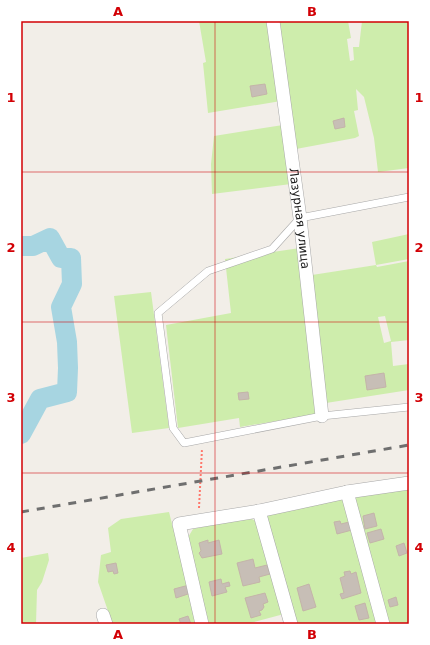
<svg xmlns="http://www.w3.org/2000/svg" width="430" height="645" font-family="'DejaVu Sans',sans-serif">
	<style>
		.grass { fill: #ceedac; fill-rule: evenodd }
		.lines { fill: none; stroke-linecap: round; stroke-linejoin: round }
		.river { stroke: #a7d5e1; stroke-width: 20 }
		.building { fill: #c7beb6; stroke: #c4b4a9 }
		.lane-casing { stroke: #a8a8a8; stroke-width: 8 }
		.street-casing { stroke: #a8a8a8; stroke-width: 14 }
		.path { stroke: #ff776b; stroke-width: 2; stroke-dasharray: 2 2; stroke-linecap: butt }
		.lane { stroke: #fff; stroke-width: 7 }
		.street { stroke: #fff; stroke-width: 13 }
		.rail { stroke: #6f6f6f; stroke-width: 3; stroke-dasharray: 8 8; stroke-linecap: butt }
		.grid { fill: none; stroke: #d20005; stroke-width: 1; stroke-opacity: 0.55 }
		.labels { text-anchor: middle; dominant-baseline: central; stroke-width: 3.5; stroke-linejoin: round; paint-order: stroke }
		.street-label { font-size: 12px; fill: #212121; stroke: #fff }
		.neatline { fill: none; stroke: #d20005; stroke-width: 1.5 }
		.grid-label { font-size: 13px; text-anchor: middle; font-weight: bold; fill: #d20005 }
	</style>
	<rect width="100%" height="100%" fill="#f2eee8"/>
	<path class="grass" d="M199,21H269L281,101L208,113L203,63L206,62Z
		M279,21H348L351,38L347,39L350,61L354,60L353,47H359L362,21H409V168L378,172L374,138L364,97L356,89L358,110L354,111L359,136L355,138L296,149Z
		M283,125L291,184L212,194L211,164L214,136Z
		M409,234V259L376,265L377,267L409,261V340L391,342L393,366L409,364V390L326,403L312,275L376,265L372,242ZM385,316L391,341L384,343L378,317Z
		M300,248L318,412L313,415L240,427L239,418L178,428L166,325L231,313L225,259Z
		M151,292L169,428L132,433L114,296Z
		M409,486V624H389L353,500L355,495Z
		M340,497L344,500L381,624H296L265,519L267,513Z
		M169,512L179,551L200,624H111L107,608L98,582L101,555L111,552L108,528L121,519Z
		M252,519L257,522L284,614L247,624H209L187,539L193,529L220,523Z
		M48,553L49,560L42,582L37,590L36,624H21V558Z"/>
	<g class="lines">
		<path class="river" d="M21,246H33L50,238L61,258H71L72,284L61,307L67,342L68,368L67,392L40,399L21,434"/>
	</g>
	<path class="building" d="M265,84L267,94L252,97L250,86Z
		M344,118L345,127L335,129L333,121Z
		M384,373L386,387L367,390L365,376Z
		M248,392L249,399L239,400L238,393Z
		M374,513L377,526L365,529L363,516Z
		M340,521L341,524L349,522L352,530L337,534L334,522Z
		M381,529L384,539L370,543L367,533Z
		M208,540V543L219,540L222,554L202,558L199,553L201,551L199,543Z
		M404,543L407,553L399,556L396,546Z
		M253,559L255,568L267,565L270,574L259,577L260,582L243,586L237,563Z
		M116,563L118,573L114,574L113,571L108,572L106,565Z
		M350,571L351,574L356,572L361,593L342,599L340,594L344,593L340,578L345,576L344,572Z
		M221,579L222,584L229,582L230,586L225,587L227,592L212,596L209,582Z
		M309,584L316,607L303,611L297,588Z
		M189,585L191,593L176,598L174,589Z
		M265,593L268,602L263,604L264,607L262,610L259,611L261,615L251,618L245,598Z
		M396,597L398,605L390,607L388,600Z
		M365,603L369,618L359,620L355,606Z
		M188,616L191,624H181L179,619Z"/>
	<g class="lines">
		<g class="lane-casing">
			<path id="lane" d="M409,197L300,218L272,249L208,271L158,313L173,428L184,443L322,416L409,407"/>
		</g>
		<g class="street-casing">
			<g id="street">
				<path id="s1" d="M273,21L300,218L322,416"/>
				<path d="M347,492L383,624"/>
				<path d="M259,511L291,624"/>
				<path d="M103,615L106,624"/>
				<path d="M202,624L179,524L259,511L347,492L409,483"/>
			</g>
		</g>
		<path class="path" d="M199,508L202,449"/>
		<use href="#lane" class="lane"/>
		<use href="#street" class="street"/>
		<path class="rail" d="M21,512L409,445"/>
	</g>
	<path class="grid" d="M215,21V624M21,172H409M21,322H409M21,473H409"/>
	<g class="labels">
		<g class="street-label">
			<text stroke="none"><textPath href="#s1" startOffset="199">Лазурная улица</textPath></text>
		</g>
	</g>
	<rect width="430" height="645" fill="none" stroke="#ffffff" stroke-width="44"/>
	<rect x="22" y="22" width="386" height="601" class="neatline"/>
	<g class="grid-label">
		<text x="118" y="16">A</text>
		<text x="312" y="16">B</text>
		<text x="11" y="102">1</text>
		<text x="419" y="102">1</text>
		<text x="11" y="252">2</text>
		<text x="419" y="252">2</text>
		<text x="11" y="402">3</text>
		<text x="419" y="402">3</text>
		<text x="11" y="552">4</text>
		<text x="419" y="552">4</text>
		<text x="118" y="639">A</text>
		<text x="312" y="639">B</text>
	</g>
</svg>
